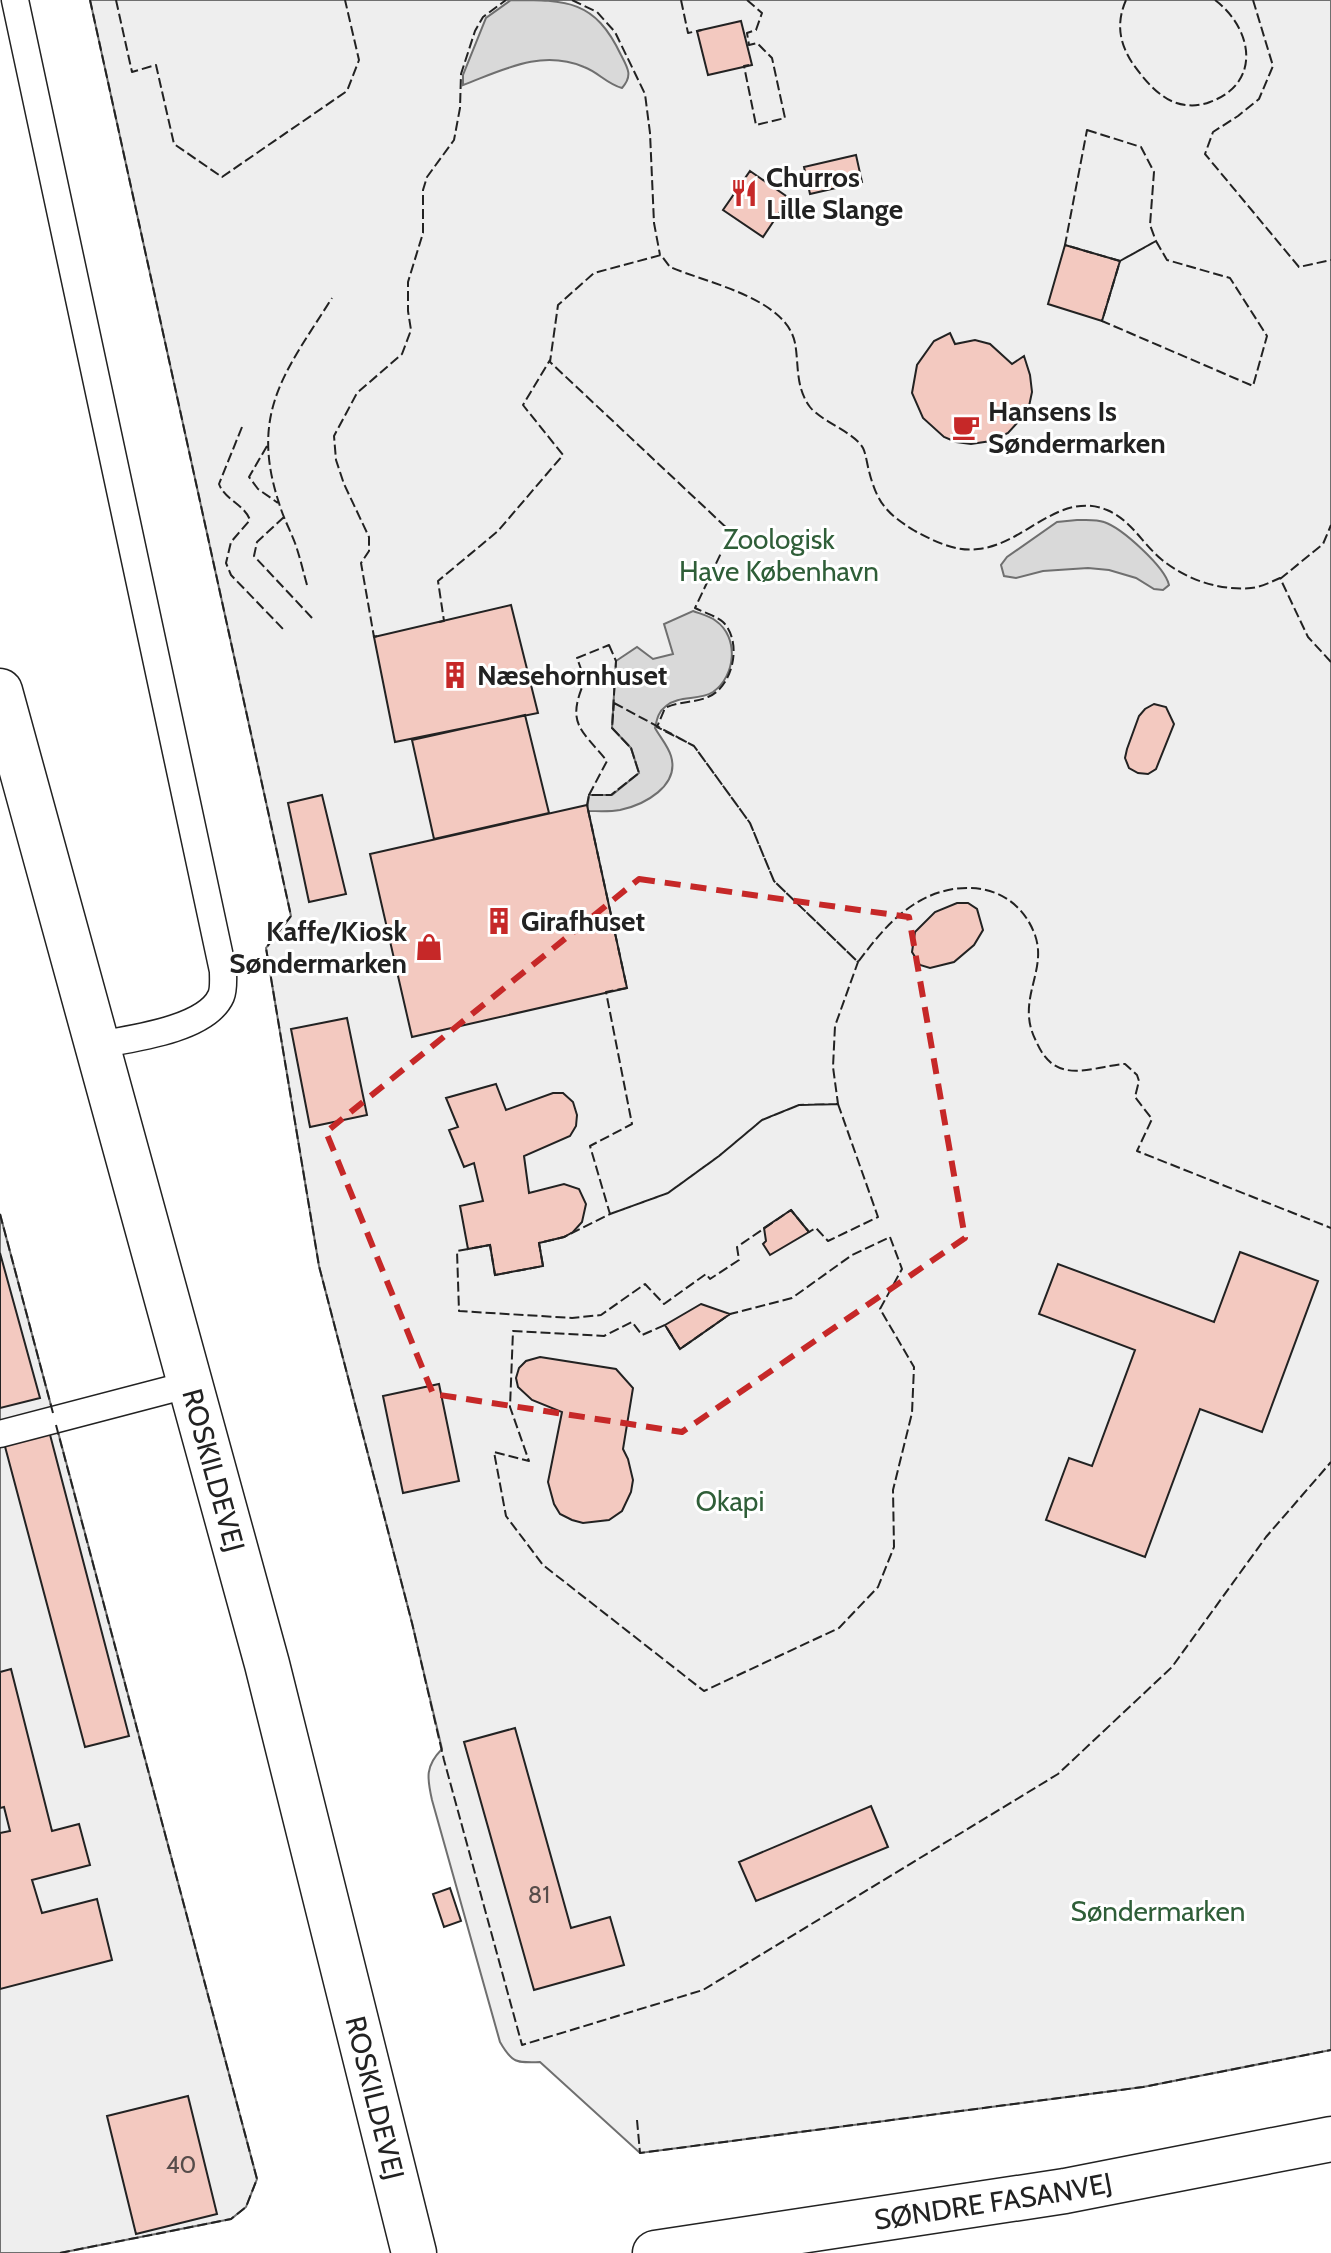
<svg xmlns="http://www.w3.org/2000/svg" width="1331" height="2253" font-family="Cabin,sans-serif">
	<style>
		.green { fill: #eee; stroke: #6f6f6f; stroke-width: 2 }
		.water { fill: #d9d9d9; stroke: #6f6f6f; stroke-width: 2 }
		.building { fill: #f3c9c0; stroke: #222; stroke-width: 2 }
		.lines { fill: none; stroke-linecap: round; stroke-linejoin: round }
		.lane-casing { stroke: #222; stroke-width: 29 }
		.secondary-casing { stroke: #222; stroke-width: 47 }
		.lane { stroke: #fff; stroke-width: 26 }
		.secondary { stroke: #fff; stroke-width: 44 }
		.fence { stroke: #222; stroke-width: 2; stroke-dasharray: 10 4; stroke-linecap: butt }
		.marked { fill: none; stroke: #c62828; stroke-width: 6; stroke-dasharray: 16 10; stroke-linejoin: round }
		.labels { text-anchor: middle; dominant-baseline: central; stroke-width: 6; stroke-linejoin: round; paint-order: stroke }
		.number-label { font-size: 24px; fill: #564c4a }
		.poi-label { font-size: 28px; font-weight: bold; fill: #222; stroke: #fff; text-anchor: start }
		.park-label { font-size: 28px; fill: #2f5e38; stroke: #fff }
		.street-label { font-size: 28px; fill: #222; stroke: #fff }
	</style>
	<rect width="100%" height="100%" fill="#fff"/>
	<path class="green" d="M90,0H1331V2050L1143,2087L640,2153L540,2062C516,2063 512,2063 500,2042L432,1800C427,1778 425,1766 442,1749L412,1623L319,1266L266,948L291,916Z
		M0,1214L257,2179L246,2207L231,2219L60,2253H0Z"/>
	<path class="water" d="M511,0C567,0 595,0 621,55C628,68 633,76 622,88C607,84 598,72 584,67C541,49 503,70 463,85V75L486,18Z
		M1077,520C1086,520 1096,519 1104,522C1122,528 1165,567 1169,585L1163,590L1154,589L1136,578L1109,570L1088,568L1043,571L1016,578L1004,576L1001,565L1007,557L1057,522Z
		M693,611C701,614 710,616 716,621C739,637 736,676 713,692C699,701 679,695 666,706C658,712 657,719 655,728C660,737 668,746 671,756C680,786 644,805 620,810C609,812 598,811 587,811L589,795H612L639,773L631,748L612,728L616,661L637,647L653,659L673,654L664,624Z"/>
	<path class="building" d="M741,21L752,65L708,75L697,31Z
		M856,155L862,182L810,194L804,167Z
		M750,171L789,198L763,237L723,210Z
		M1065,245L1120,261L1102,321L1048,304Z
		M950,333L955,344L975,340L990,344L1012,364L1024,356L1030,375L1032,392L1028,411L1008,433L991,441L971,444L956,442L944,437L923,418L912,393L917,365L934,341Z
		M511,605L538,713L395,742L374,637Z
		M1154,704L1166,707L1174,724L1156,769L1148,774L1138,773L1129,768L1125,758L1127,749L1139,716L1145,709Z
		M525,715L549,813L434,839L412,740Z
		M322,795L346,894L309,902L288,803Z
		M587,805L627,988L412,1037L370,854Z
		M957,903H968L977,909L983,930L974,945L954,962L930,968L920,965L912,952L915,932L935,912Z
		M347,1018L367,1115L310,1127L291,1029Z
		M496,1084L506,1110L553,1093H563L573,1102L577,1115L576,1126L570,1136L524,1156L529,1193L564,1184L579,1189L586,1204L582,1222L573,1232L564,1237L539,1243L543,1266L495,1275L490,1245L468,1249L460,1206L483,1201L474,1163L464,1167L449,1130L458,1127L446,1098Z
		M791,1210L809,1232L770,1255L763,1244L766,1241L764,1228Z
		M1240,1252L1318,1281L1262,1432L1200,1409L1145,1557L1046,1520L1069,1458L1092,1466L1135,1350L1039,1314L1058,1264L1214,1322Z
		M0,1253L40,1398L0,1408Z
		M701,1304L730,1314L680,1349L665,1325Z
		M540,1357L616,1369L633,1388L623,1449L628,1459L633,1480L631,1492L622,1511L609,1520L583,1523L572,1520L560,1514L554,1504L548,1482L562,1412L532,1400L518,1387L516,1378L519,1368L526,1361Z
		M439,1384L459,1481L403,1493L383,1396Z
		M48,1427L129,1736L85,1747L3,1439Z
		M11,1669L52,1831L79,1824L90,1865L32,1880L42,1913L97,1899L112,1960L0,1989V1833L10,1831L4,1807L0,1808V1672Z
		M515,1728L571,1928L610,1917L624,1965L534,1990L464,1742Z
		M871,1806L888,1847L756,1901L739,1862Z
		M450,1888L461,1921L444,1927L433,1894Z
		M188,2096L217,2214L136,2234L107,2116Z"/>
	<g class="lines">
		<g class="lane-casing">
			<path id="lane" d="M15,0L223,971C223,978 224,989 221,996C206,1030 129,1039 97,1045
				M0,1434L191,1384"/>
		</g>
		<g class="secondary-casing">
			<g id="secondary">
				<path id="s1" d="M0,691L267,1664L414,2253"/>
				<path id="s2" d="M655,2253L1065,2191L1331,2139"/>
			</g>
		</g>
		<use href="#lane" class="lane"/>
		<use href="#secondary" class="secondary"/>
		<path class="fence" d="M90,0L291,916L266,948L319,1266L412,1623L444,1760L522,2045L703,1990L1058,1774L1172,1667L1266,1537L1331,1462
			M116,0L132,72L156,65L174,144L222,177L347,91L359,60L345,0
			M572,0L597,12L615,32L645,94L650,133L654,223L660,255
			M681,0L688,33L702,30
			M747,0L762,13L756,30L747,33L749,45L757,43L772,58L785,118L756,125L744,66L749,65
			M1126,0C1116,23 1119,43 1133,64C1141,75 1152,89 1163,96C1176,106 1195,108 1210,102C1262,83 1253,29 1215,0
			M1253,0L1273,66L1259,99L1238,116L1213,132L1205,154L1299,267L1331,260
			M1087,130L1141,147L1154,172L1150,225L1156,241L1120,261L1065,245Z
			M1156,241L1167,260L1230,278L1267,336L1253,386L1102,321L1120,261Z
			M242,427L219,484C225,500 244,504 250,520L231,542L226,563L231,575L283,629
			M267,446L249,477L258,489L278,503
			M284,517L257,542L254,556L313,619
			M1280,579L1323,544L1331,525
			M307,585C303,571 300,557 295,543C290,530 283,517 279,503C249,412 286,371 332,298
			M439,622L444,621L438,581L498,531L563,455L523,405L550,360
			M377,636L374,637L361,563L369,551V537L344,484L336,460L334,436L357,393L402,354L411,330L408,311V282L423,233V190L427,177L454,140L460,108L461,74L475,31L483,17L506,0
			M609,645L616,661L612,728L631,748L639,773L611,795H589L607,761C580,728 566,724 585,680L577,658Z
			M1331,662L1308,637L1280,578C1271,582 1261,587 1251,588C1219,591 1185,579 1161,559C1142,543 1131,520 1107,510C1059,490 1024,545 978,549C955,552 934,541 915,531C887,514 877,503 869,471C867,464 866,454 863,448C854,432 822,422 810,407C795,387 799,364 795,343C786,298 707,283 670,267L661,255L594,273L558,305L550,362L731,532L695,608C703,612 716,616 723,622C743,642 733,687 708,697C694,703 679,701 665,708L657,727L694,746L750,823L774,881L858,962C874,941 890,920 913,905C955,877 1015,881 1035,935C1048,972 1015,1000 1036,1041C1040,1050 1045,1059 1054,1065C1074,1078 1103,1065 1125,1064L1137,1075L1139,1081L1135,1097L1152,1119L1137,1151L1331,1228
			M614,703L694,746L750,823L774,881L858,962L835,1026L833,1067L838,1104L799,1105L762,1120L719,1156L668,1193L610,1214L590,1146L632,1124L606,992L627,988L587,805L589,795H611L639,773L631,748L612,728Z
			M838,1104L878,1217L828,1241L816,1228L809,1232L791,1210L737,1247L739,1260L710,1279L706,1274L664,1304L645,1284L601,1315L572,1318L459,1311L457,1251L490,1245L495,1275L543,1266L539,1243L564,1237L610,1214L668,1193L719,1156L762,1120L799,1105Z
			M0,1214L53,1413
			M890,1237L902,1269L880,1309L914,1367L912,1413L893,1490L894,1547L878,1587L839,1628L704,1691L543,1565L506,1516L494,1452L529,1461L510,1407L513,1331L604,1336L632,1322L642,1335L665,1325L680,1349L730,1314L792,1298L852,1255Z
			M56,1425L257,2179L246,2207L231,2219L60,2253
			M637,2120L640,2153L1143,2087L1331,2050"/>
	</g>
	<path class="marked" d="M639,879L909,917L965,1238L682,1432L433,1394L326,1132Z"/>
	<defs>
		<g id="restaurant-bare" transform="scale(2.16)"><path d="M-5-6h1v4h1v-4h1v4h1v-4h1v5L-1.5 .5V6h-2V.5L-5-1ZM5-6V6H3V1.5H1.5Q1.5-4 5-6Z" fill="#c62828" stroke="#fff" stroke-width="2.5" paint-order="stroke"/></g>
		<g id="cafe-bare" transform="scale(2.16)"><path d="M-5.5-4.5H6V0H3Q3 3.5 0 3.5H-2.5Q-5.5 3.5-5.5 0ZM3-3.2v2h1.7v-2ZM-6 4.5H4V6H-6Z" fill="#c62828" stroke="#fff" stroke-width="2.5" paint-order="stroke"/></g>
		<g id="building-bare" transform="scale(2.16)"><path d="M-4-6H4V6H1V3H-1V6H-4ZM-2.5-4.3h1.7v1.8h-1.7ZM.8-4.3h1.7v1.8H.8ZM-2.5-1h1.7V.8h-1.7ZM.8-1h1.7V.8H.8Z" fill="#c62828" stroke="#fff" stroke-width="2.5" paint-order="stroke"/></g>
		<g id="shop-bare" transform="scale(2.16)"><path d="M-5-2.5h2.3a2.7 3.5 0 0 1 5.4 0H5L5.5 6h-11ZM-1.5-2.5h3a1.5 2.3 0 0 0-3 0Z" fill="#c62828" stroke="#fff" stroke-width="2.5" paint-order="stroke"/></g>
	</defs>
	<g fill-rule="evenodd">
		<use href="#restaurant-bare" x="744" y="193"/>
		<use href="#cafe-bare" x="966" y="427"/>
		<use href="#building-bare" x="455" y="675"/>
		<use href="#building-bare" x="499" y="921"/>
		<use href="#shop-bare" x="429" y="947"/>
	</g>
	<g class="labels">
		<g class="number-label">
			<text x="539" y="1894">81</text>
			<text x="181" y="2164">40</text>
		</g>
		<g class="poi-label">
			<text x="766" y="177">Churros<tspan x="766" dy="32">Lille Slange</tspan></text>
			<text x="988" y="411">Hansens Is<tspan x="988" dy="32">Søndermarken</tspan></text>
			<text x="477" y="675">Næsehornhuset</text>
			<text x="521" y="921">Girafhuset</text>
			<text x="407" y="931" text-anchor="end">Kaffe/Kiosk<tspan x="407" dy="32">Søndermarken</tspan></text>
		</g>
		<g class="park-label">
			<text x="779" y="539">Zoologisk<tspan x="779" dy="32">Have København</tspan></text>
			<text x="730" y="1501">Okapi</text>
			<text x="1158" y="1911">Søndermarken</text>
		</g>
		<g class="street-label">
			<text stroke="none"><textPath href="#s1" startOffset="808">ROSKILDEVEJ</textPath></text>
			<text stroke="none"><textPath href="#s1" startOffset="1456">ROSKILDEVEJ</textPath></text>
			<text stroke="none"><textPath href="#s2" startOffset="342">SØNDRE FASANVEJ</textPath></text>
		</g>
	</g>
</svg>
